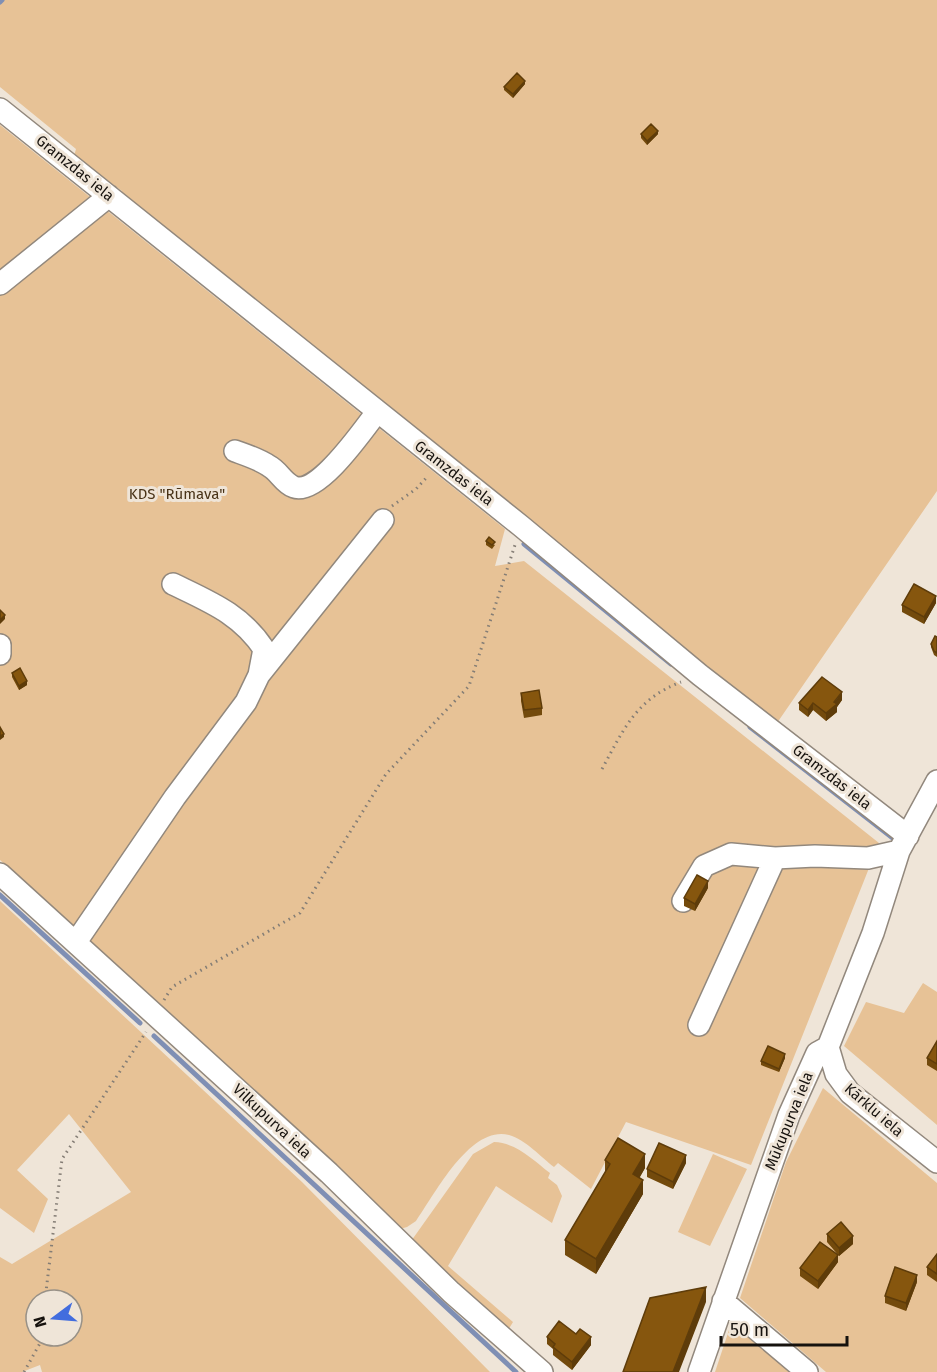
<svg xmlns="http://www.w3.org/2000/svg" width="937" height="1372" font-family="'Fira Sans',sans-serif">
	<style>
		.green { fill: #e7c296; fill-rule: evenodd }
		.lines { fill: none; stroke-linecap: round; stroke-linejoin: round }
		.stream { stroke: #7f8fb4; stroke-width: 5 }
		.minor-casing { stroke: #92887d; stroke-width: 24 }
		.path { stroke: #847d75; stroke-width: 3; stroke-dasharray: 1.5 4.5; stroke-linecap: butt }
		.minor { stroke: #fff; stroke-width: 21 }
		.wall { fill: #734a0c }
		.shaded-wall { fill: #5e3c0a }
		.building { fill: #86560e; stroke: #5e3c0a; stroke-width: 1.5 }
		.labels { text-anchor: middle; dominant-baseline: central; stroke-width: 6; stroke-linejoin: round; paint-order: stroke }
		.street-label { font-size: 15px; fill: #16120e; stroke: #efe5d8 }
		.park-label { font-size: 15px; fill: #4a3418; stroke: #efe5d8 }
	</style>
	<rect width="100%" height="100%" fill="#efe5d8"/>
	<path class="green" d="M0,0H937V491L777,723L120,195L122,191L74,156L76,149L0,87Z
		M0,125L505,529L495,566L524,561L879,843L751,1165L626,1122L591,1189L558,1163L554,1167C542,1158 525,1139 509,1135C470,1125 435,1194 416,1221L407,1227L400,1229L0,860Z
		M0,901L302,1182L490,1372H42L40,1365L22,1372H0V1257L12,1264L131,1192L69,1114L17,1170L48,1199L34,1233L0,1208ZM36,1300H72V1336H36Z
		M923,983L937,992V1125L844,1046L866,1002L904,1013Z
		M823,1088L937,1183V1372H826L740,1298L786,1162Z
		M494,1142C517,1143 533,1160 550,1173L548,1178L557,1185L562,1196L552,1223L496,1186L448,1266L513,1322L505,1335L409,1244L473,1154Z
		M713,1154L747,1169L710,1246L678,1232Z
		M734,1315L800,1372H715Z"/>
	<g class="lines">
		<path class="stream" d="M0,2L2,0
			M524,544L671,664
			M750,727L894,839
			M0,895L140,1023
			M154,1036L516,1372"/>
		<g class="minor-casing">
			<path id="minor" d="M0,109L521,526L700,675L908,836
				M0,284L109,196
				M235,451C246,455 259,459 269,466C279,471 283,483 294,487C318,496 363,430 377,412
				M173,584C210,602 241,614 264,649L259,675
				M0,645V654
				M0,874L329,1173L451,1292L542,1372
				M683,901L704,866L731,854L775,858L815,856L868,858L899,851
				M76,942L175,797L246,702L259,675L383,520
				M699,1025L775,858
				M828,1047L836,1074L850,1093L937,1162
				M723,1301L807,1372
				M699,1372L789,1115L817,1053L828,1047L873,933L899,851L937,781"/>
		</g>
		<path class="path" d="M392,506L416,489L428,476
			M602,769C624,729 636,699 681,682
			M164,1000L172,987L300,913L386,774L469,686L515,545
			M45,1300L62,1159L146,1032
			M24,1372L44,1336"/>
		<use href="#minor" class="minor"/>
	</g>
	<path class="wall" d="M525,84L513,98L504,90V87Z
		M641,134H658L647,145L641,138Z
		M486,541L495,545L492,549L486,545Z
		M936,603L924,624L902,612V605Z
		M937,637V657L934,655L931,647V644Z
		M12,673L27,685L19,690L12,677Z
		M521,693L542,708V715L524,718L521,701Z
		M842,700L837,707V712L826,721L813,710L808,717L799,710V703Z
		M708,888L695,911L684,906V898Z
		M937,1041V1071L927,1065V1058Z
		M785,1058L779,1072L761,1065V1061Z
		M605,1160L645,1168L640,1177L643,1194L596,1274L565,1255V1240L605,1173Z
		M686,1163L673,1189L647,1177V1169Z
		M827,1234L853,1244L839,1256L827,1242Z
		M937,1254V1282L927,1275V1267Z
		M838,1262L818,1289L800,1276V1268Z
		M917,1282L906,1311L885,1303V1296Z
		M576,1334L591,1345L572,1370L553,1355V1349L547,1344V1337Z"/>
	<path class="shaded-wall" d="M525,81V84L513,98V94Z
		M658,131V134L647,145V141Z
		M936,596V603L924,624V617Z
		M5,615V619L0,624V620Z
		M27,681V685L19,690V686Z
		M842,692V700L837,707V712L826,721V713Z
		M813,703V710L808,717V710Z
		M4,734V737L0,740V736Z
		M708,881V888L695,911V904Z
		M785,1054V1058L779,1072V1069Z
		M645,1154V1168L633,1188V1174Z
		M686,1155V1163L673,1189V1182Z
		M643,1180V1194L596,1274V1259Z
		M853,1236V1244L839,1256V1248Z
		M838,1255V1262L818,1289V1281Z
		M917,1275V1282L906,1311V1303Z
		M706,1287V1302L679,1372H673Z
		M591,1337V1345L572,1370V1362Z"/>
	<path class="building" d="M517,73L525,81L513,94L504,87Z
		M651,124L658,131L647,141L641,134Z
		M489,537L495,542L492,545L486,541Z
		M914,584L936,596L924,617L902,605Z
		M0,610L5,615L0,620Z
		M935,636L937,637V653L934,651L931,644Z
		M20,668L27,681L19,686L12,673Z
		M822,677L842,692L834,702L837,704L826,713L813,703L808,710L799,703Z
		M539,690L542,708L524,710L521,693Z
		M0,727L4,734L0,736Z
		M697,875L708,881L695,904L684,898Z
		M937,1041V1064L927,1058Z
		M768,1046L785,1054L779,1069L761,1061Z
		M618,1138L645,1154L633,1174L643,1180L596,1259L565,1240L610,1164L605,1160Z
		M659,1143L686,1155L673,1182L647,1169Z
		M841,1222L853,1236L839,1248L827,1234Z
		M820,1242L838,1255L818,1281L800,1268Z
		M937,1254V1274L927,1267Z
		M895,1267L917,1275L906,1303L885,1296Z
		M706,1287L673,1372H623L650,1298Z
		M559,1321L576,1334L580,1329L591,1337L572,1362L553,1347L555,1344L547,1337Z"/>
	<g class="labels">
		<g class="street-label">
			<text transform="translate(75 168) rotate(39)">Gramzdas iela</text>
			<text transform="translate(454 473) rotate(38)">Gramzdas iela</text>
			<text transform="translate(832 777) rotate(38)">Gramzdas iela</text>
			<text transform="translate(874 1110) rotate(41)">Kārklu iela</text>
			<text transform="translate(272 1121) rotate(43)">Vilkupurva iela</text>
			<text transform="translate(789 1121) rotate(-68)">Mūkupurva iela</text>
		</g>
		<g class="park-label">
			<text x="177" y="494">KDS "Rūmava"</text>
		</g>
	</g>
	<g transform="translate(54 1318) rotate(254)"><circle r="28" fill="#efe5d8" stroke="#989187" stroke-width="1.5"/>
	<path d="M0-4.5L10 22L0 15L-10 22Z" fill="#426dde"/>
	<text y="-9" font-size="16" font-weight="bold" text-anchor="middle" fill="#16120e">N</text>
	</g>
	<path d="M721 1336v9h126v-9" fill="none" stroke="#16120e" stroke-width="3"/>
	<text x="730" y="1336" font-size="18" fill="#16120e" stroke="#efe5d8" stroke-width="4.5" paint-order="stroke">50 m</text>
</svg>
